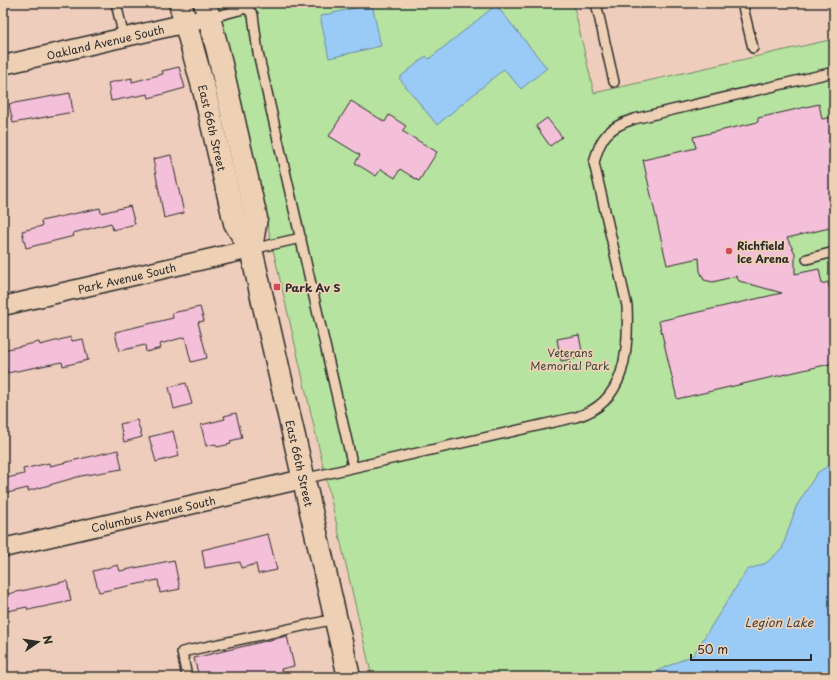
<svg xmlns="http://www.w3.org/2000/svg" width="837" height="680" font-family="'Playpen Sans',sans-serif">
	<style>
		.green { fill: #b7e3a0; stroke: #718766 }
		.water { fill: #99cbf6; stroke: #6d8ba5 }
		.building { fill: #f4bfd9; stroke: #2b2b2b }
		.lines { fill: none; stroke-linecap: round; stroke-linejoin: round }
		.lane-casing { stroke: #2b2b2b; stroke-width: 12 }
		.street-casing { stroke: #2b2b2b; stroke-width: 21 }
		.secondary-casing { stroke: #2b2b2b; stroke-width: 25 }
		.lane { stroke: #eed1b5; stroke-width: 9 }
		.street { stroke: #eed1b5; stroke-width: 18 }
		.secondary { stroke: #eed1b5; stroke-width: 22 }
		.poi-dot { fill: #d1495b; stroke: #eed1b5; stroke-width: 1.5 }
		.labels { text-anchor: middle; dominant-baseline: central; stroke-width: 3.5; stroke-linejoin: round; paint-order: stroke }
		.street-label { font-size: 11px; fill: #2b2b2b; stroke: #eed1b5 }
		.poi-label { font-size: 11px; font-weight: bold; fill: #2b2b2b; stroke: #eed1b5; text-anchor: start }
		.park-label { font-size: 11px; fill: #40473d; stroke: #eed1b5 }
		.water-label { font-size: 12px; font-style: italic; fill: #3c4349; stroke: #eed1b5 }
	</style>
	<rect width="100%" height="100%" fill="#efcdbc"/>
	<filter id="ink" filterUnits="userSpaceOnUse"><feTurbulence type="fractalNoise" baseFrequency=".025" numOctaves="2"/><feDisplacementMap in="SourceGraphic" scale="8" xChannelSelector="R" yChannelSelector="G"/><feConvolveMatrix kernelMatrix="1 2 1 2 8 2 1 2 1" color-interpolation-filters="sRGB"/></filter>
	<g filter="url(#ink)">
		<path class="green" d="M216,3H573L594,93L834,39V677H372Z"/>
		<path class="water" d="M372,4L381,46L329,58L320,16Z
			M496,5L547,68L521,89L504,69L437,125L399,78L426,56L429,59Z
			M834,462V677H649L657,671L693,655L747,570L766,563L782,549L796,507L817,473Z"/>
		<path class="building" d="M179,67L185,88L149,98L148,94L111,101L108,83L132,78V82L163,74L162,71Z
			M70,93L73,112L13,123L9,104Z
			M351,101L385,122L389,115L406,126L402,131L437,152L419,181L400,169L395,178L381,169L376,176L355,163L360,155L329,136Z
			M819,104L822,119L834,117V227L787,238L795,253V274L819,269L822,284L828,282L834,306V363L677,399L659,321L782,293L739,281L736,276L713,282L704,280L700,271L699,258L667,265L643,160L696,148L693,137L758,122V118Z
			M547,118L562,137L550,146L536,126Z
			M171,155L184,213L164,218L153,159Z
			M130,206L135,224L113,230L111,223L73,233L74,236L26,248L22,231L42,226L41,221L100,208L101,213Z
			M200,307L204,321L198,322L207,358L191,362L185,337L160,344L161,348L146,352L145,345L119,351L115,332L173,318L172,313Z
			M579,335L583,357L561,361L557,339Z
			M71,337L72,341L83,339L88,360L63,366L62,362L7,373L3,350L39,342L40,345Z
			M186,383L192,404L174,409L169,387Z
			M236,413L242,438L230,441L231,444L217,447L216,444L206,446L201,425L225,419L224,416Z
			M137,420L142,437L124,442L120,424Z
			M173,431L179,456L156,462L149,437Z
			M118,450L122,469L81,476L28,491V488L3,494V479L24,474L23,469L49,463L50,466Z
			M268,534L277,570L258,574L256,564L241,568L240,562L205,568L202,550Z
			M174,560L180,589L160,593L158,580L99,592L93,571L118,565L120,571Z
			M67,581L71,601L28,610L27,607L3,612V595Z
			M287,636L294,666L281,669L282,673L266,677H199L194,658Z"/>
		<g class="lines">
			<g class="lane-casing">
				<path id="lane" d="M116,3L124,38
					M246,3L247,8L253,15L258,53L353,467
					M596,3L614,82
					M742,3L753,48
					M209,18L247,8
					M252,249L301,238
					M807,259L834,252
					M303,479L576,417C626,403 629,350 627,306L594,163C600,137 609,127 634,119L834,72
					M187,677L182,652L335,619"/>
			</g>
			<g class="street-casing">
				<g id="street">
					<path id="s1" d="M3,65L209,18"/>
					<path id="s2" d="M3,306L251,249"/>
					<path id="s3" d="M3,548L303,479"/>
				</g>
			</g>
			<g class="secondary-casing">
				<g id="secondary">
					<path id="s4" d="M180,3L205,94L235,223L251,249L349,677"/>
					<path d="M205,3L218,51L256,218L251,249"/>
				</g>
			</g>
			<use href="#lane" class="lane"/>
			<use href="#street" class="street"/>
			<use href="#secondary" class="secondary"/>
		</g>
	</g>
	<g class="poi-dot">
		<circle cx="729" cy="251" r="4"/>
		<rect x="273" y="283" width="8" height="8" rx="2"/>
	</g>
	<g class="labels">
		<g class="street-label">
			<text stroke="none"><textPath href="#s1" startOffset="105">Oakland Avenue South</textPath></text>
			<text stroke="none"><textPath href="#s4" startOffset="129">East 66th Street</textPath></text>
			<text stroke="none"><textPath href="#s2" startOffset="127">Park Avenue South</textPath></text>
			<text stroke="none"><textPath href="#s4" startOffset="477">East 66th Street</textPath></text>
			<text stroke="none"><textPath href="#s3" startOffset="154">Columbus Avenue South</textPath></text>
		</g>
		<g class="poi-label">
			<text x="737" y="245">Richfield<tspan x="737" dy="13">Ice Arena</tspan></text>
			<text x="285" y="287">Park Av S</text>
		</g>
		<g class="park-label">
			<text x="570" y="352">Veterans<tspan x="570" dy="13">Memorial Park</tspan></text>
		</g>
		<g class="water-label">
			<text x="779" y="622">Legion Lake</text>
		</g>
	</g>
	<rect width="837" height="680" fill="none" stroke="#eed1b5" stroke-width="16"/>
	<rect x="8" y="8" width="821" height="664" fill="none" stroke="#2b2b2b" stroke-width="1.5" filter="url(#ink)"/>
	<g transform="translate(38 642) rotate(77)" stroke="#eed1b5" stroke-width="3" paint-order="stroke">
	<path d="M0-3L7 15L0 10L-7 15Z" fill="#2b2b2b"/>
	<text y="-6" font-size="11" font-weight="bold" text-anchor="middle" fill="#2b2b2b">N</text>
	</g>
	<path d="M691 654v6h120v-6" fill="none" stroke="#2b2b2b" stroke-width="2"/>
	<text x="697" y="654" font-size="12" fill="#2b2b2b" stroke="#eed1b5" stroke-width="3" paint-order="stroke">50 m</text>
</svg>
